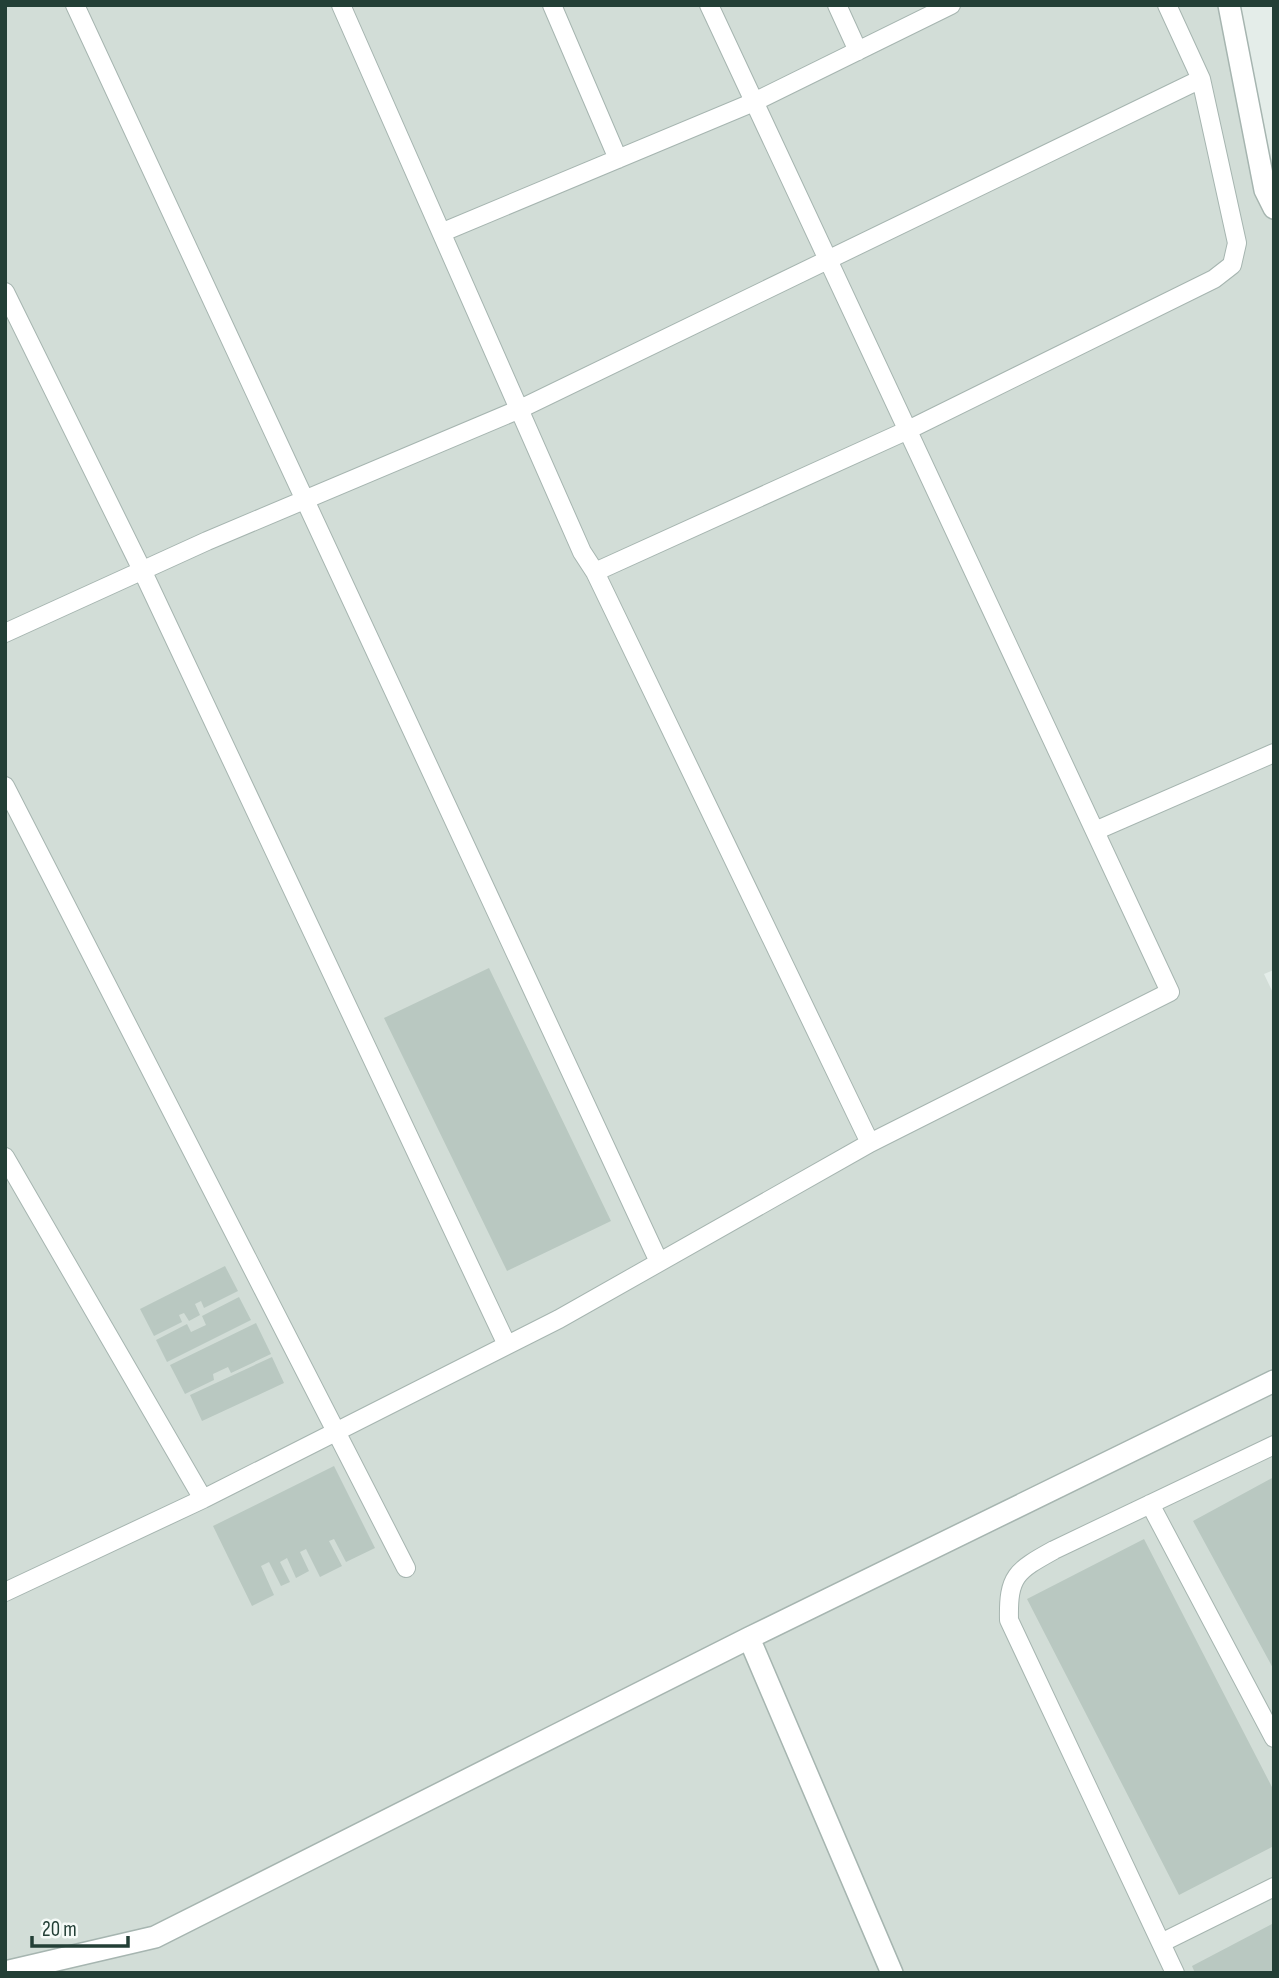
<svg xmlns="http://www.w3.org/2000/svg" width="1279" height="1978" font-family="'Sofia Sans Condensed',sans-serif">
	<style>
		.built { fill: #d2ddd7 }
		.building { fill: #b9c8c1 }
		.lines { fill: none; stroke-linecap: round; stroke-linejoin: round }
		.service-casing { stroke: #a6b5b0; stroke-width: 20 }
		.minor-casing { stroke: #a6b5b0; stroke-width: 24 }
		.service { stroke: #fff; stroke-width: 18 }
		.minor { stroke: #fff; stroke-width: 21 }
	</style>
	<rect width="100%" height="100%" fill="#e4ede9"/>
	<path class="built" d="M5,5H1221L1274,186V970L1264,974L1274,995V1973H5Z"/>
	<path class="building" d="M489,968L611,1221L507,1271L384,1018Z
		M225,1266L238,1291L204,1308L201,1301L195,1304L200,1315L189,1321L184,1313L179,1315L182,1322L154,1336L140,1309Z
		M239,1297L251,1320L167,1362L156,1340L187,1324L191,1332L206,1325L202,1316Z
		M256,1323L271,1354L231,1373L228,1367L213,1374L214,1380L185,1394L170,1365Z
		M272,1357L284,1383L202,1421L190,1395Z
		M334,1466L375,1548L346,1562L334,1539L329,1541L342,1566L320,1577L306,1549L300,1552L309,1571L296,1578L287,1558L280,1562L290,1582L281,1586L269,1562L261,1566L274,1595L252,1606L213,1526Z
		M1274,1477V1670L1193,1521Z
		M1144,1539L1274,1791V1846L1179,1895L1027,1599Z
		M1274,1923V1973H1195L1192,1966Z"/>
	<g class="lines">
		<g class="service-casing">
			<path id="service" d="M75,5L659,1262
				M341,5L582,552L595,572L870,1143
				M552,5L618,159
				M837,5L858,51
				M443,232L754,102L951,5
				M5,292L142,570L507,1345
				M595,572L908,430L1214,279L1232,265L1237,243L1201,79
				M5,633L207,541L520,409L1201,79L1167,5
				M5,786L406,1568
				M1095,831L1274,753
				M5,1157L203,1499
				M1150,1504L1274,1738
				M5,1592L203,1499L559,1319L870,1143L1170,992L709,5
				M1161,1943L1274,1887
				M1175,1973L1009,1620C1008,1576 1016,1571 1054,1550L1274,1445"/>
		</g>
		<g class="minor-casing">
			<path id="minor" d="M1229,5L1265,190L1274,208
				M749,1638L892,1973
				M5,1972L155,1937L749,1638L1274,1381"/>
		</g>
		<use href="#service" class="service"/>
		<use href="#minor" class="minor"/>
	</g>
	<rect width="1279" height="1978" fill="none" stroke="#233f36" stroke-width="14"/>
	<path d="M32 1936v10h96v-10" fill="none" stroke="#233f36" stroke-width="3.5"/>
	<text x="42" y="1936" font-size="21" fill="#233f36" stroke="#f5faf7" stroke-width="5" paint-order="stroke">20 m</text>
</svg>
